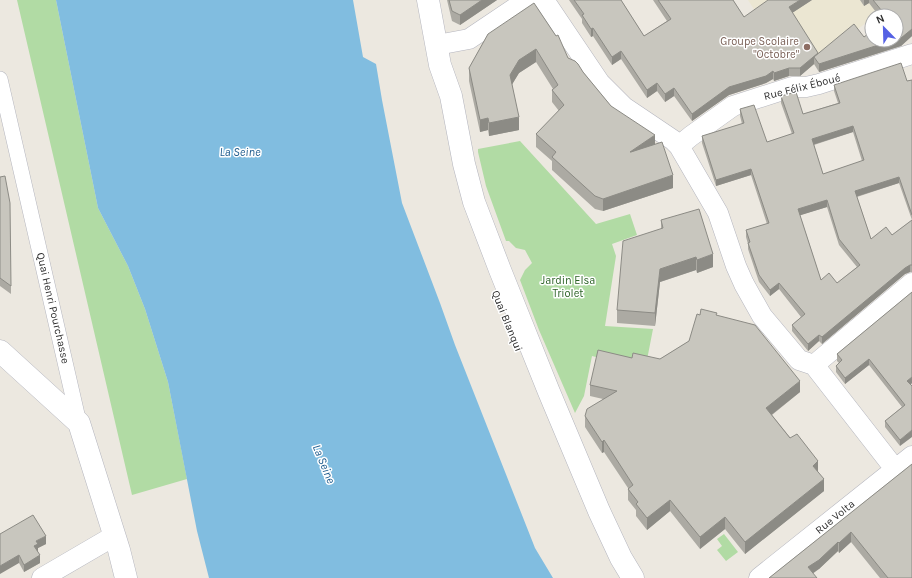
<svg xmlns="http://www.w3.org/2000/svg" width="912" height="578" font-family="Karla,sans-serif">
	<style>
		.education { fill: #ebe6d2 }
		.green { fill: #b1dba4 }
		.water { fill: #81bde0 }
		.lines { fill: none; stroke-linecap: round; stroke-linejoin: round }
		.pedestrian-casing { stroke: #b4b5be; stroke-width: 16 }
		.minor-casing { stroke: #b4b5be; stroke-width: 21 }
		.secondary-casing { stroke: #b4b5be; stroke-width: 23 }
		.pedestrian { stroke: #fff; stroke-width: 15 }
		.minor { stroke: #fff; stroke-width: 20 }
		.secondary { stroke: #fff; stroke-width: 22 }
		.wall { fill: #acaaa3; fill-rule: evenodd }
		.shaded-wall { fill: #8c8b85 }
		.building { fill: #c8c6be; stroke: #8c8b85; fill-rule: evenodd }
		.education-dot { fill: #8d6e63; stroke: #fff; stroke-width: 1.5 }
		.labels { text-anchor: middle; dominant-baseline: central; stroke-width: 3; stroke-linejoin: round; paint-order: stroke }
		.education-label { font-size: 11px; fill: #785e54; stroke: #fff; text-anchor: end }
		.street-label { font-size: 11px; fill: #2c2c2c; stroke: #fff }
		.park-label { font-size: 11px; fill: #2a6124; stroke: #fff }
		.water-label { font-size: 12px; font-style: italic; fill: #1e5c8e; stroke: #fff }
	</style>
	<rect width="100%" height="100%" fill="#ece8e0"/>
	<path class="education" d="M748,0H894L874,16H872V18L798,77Z"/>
	<path class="green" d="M17,0H56L98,208L128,266L145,309L168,382L187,479L132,495Z
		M520,141L596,224L630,214L637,235L612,244L616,256L605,326L653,329L646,365L631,366L592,356L584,396L575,413L539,330L520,280L525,270L532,263L525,250L516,248L509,241H506L486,186L478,152V149Z
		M724,534L738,552L726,561L717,550L722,546L717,539Z"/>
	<path class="water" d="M56,0H353L363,57L376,64L382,100L402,203L440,303L455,345L535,548L553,578H209L197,531L168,382L145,309L128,266L98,208Z"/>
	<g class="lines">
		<g class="pedestrian-casing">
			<path id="pedestrian" d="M0,79L79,423"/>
		</g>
		<g class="minor-casing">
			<path id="minor" d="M544,0L600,83L624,107L673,140L679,146L718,213L736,266L744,284L762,316L799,360L814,365L895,469
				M437,45L469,39L527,0
				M679,146L691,136L733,106L792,87H806L819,84L912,54
				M814,365L912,283
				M42,578L114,536
				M759,578L912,456"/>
		</g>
		<g class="secondary-casing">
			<path id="secondary" d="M428,0L440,65L451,96L464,164L474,202L500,270L549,392L599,511L621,558L633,578
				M0,351L79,423L119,550L126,578"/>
		</g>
		<use href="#pedestrian" class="pedestrian"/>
		<use href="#minor" class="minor"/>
		<use href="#secondary" class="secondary"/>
	</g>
	<path class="wall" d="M447,0H497L460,25L452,21Z
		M569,0H621L644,36L667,21L653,0H733L744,17L812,0L792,13L818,54L864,37L896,16H879L869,3L864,6L860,0H912V36L901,46L819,72L814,64L800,76H789L774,81L773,79L766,83L729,95L692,121L674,96L665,102L657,91L647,98L621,59L612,65L593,36L591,37L582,23V19Z
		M488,34L568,58L583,72L611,106L655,145L673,188L603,211L595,209L552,170V161L536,147V134L559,111L552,102V90L553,89L536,62L519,73L512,84L519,130L489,136L488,130L480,132L469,81V68Z
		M912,80V272H910L905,274L822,344L819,341L808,351L792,331V325L801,317L779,289L770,296L759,282L748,249V244L746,237V230L767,224L751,175L716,186L702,143V136L742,124L740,116V109L767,142L792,134L781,103V96L803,114L838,103L834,91V85L907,81ZM853,132L862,161L823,174L814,145ZM899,183L912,220L892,235L871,239L857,197ZM827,207L839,245L857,267L837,283L821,280L800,215Z
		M0,177L11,286V294L0,286Z
		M661,220L713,267L697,273L696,270L660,282L655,326L617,323V310L661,229Z
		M912,292V383L911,385L900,446L885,427V421L902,407L869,365L845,384L836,372V366L839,363L837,361V354Z
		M700,315L717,316L800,392L772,415L818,472L824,491L745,554L725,529L700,549L670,511L647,530L636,516V510L628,500V488L604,452L602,453L585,427V416L603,399L590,396V385L632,358L660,359L689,341Z
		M912,464V578H880L851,542L839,553L838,551L819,569L769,578Z
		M0,534L46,544L38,548V552L40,563L24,572L19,563Z"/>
	<path class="shaded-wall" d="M482,0H497L460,25V15Z
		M800,0H812L789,15V7Z
		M864,0H869V3L864,6Z
		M593,28V36L591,37V29Z
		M912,29V36L901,46L819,72V64L894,40H896V39Z
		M536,49V62L519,73L510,88V75L519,60Z
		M621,51V59L612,65V57Z
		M818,53L814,57V64L800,76V68Z
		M789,68V76L774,81V73Z
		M773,71V79L766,83L729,95L692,121V114L729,87Z
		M657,83V91L647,98V90Z
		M674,88V96L665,102V94Z
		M519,117V130L489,136V123Z
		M488,118V130L480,132V120Z
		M853,126V132L812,145V139Z
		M655,135V148L630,165V152Z
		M751,169V175L716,186V180Z
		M673,175V188L603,211V199Z
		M899,177V183L855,197V191Z
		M827,200V207L798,216V209Z
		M713,254V267L697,273V260Z
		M696,257V270L660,282L655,326V313L660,269Z
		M910,265V272L905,274L822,344V337L905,268Z
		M779,283V289L770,296V290Z
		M819,335V341L808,351V344Z
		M869,359V365L845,384V378Z
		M912,377V383L907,387V381Z
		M800,381V392L766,419V408Z
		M912,430V437L900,446V440Z
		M604,440V452L602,453V442Z
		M818,461V473L813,466Z
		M824,479V491L745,554V542Z
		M670,500V511L647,530V518Z
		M725,517V529L700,549V537Z
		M851,532V542L839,553V543Z
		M46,536V544L38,548V552L34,553V546L36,541Z
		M838,542V551L819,569L808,577V567Z
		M19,555V563L0,574V566Z
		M40,555V563L24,572V565Z"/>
	<path class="building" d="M449,0H482L460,15L452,11Z
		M574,0H621L644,36L671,19L658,0H733L744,17L768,0H800L789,7L818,53L800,68H789L774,73L773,71L766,76L729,87L692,114L674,88L665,94L657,83L647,90L621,51L612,57L593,28L591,29L582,15L584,14Z
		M873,0H912V29L901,38L896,39V16H886Z
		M534,3L556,36L558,35L568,58L575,61L578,64L583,72L611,106L655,135L630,152H631L662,142L673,175L603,199L595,196L552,157L556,152L536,134L564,105L552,90L558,85L536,49L519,60L510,75L519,117L489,123L488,118L480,120L469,68L488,34Z
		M854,24L864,37L872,31V40H894L819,64L814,57Z
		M901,63L907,81L912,80V215L899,177L855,191L871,239L886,227L892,235L912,220V265H910L905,268L822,337L819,335L808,344L792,325L805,314L779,283L770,290L759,275L748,243L750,242L746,230L769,223L751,169L716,180L702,136L744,123L740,109L754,105L767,142L794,133L781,96L796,92L803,114L840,103L834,85ZM853,126L864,160L823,174L812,139ZM827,200L839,239L860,265L837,283L829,273L821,280L798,209Z
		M5,176L10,203L11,286L0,278V177Z
		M699,209L713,254L697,260L696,257L660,269L655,313L617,310L623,241L663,228L661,220Z
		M912,292V377L907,381L912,386V430L900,440L885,421L905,405L869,359L845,378L836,366L842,360L837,354Z
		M701,309L717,313L716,315L755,325L800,381L766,408L790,438L797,434L818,461L813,466L824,479L745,542L725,517L700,537L670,500L647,518L636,504L638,502L628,489L633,485L604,440L602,442L585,416L587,409L617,391L590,385L598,350L632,358L633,353L660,359L689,341L697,314L700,315Z
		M912,464V578H888L851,532L839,543L838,542L819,560L808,567L817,578H769Z
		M33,515L46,536L36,541L38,544L34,546L40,555L24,565L19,555L0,566V534Z"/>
	<circle class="education-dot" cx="807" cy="47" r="4"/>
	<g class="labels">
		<g class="education-label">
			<text x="799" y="41">Groupe Scolaire<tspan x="799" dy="13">"Octobre"</tspan></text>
		</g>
		<g class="street-label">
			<text transform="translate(802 87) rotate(-14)">Rue Félix Éboué</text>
			<text transform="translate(53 308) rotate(77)">Quai Henri Pourchasse</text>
			<text transform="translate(507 321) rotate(68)">Quai Blanqui</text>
			<text transform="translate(835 517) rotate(-39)">Rue Volta</text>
		</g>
		<g class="park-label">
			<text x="568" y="280">Jardin Elsa<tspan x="568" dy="13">Triolet</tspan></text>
		</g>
		<g class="water-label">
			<text x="240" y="152">La Seine</text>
			<text transform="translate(324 464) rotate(68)">La Seine</text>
		</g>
	</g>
	<g transform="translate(884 28) rotate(337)"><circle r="19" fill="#ffffff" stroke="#ababab"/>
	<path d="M0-3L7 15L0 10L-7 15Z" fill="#5561e4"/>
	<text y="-6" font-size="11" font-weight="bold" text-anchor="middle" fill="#2c2c2c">N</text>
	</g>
</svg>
